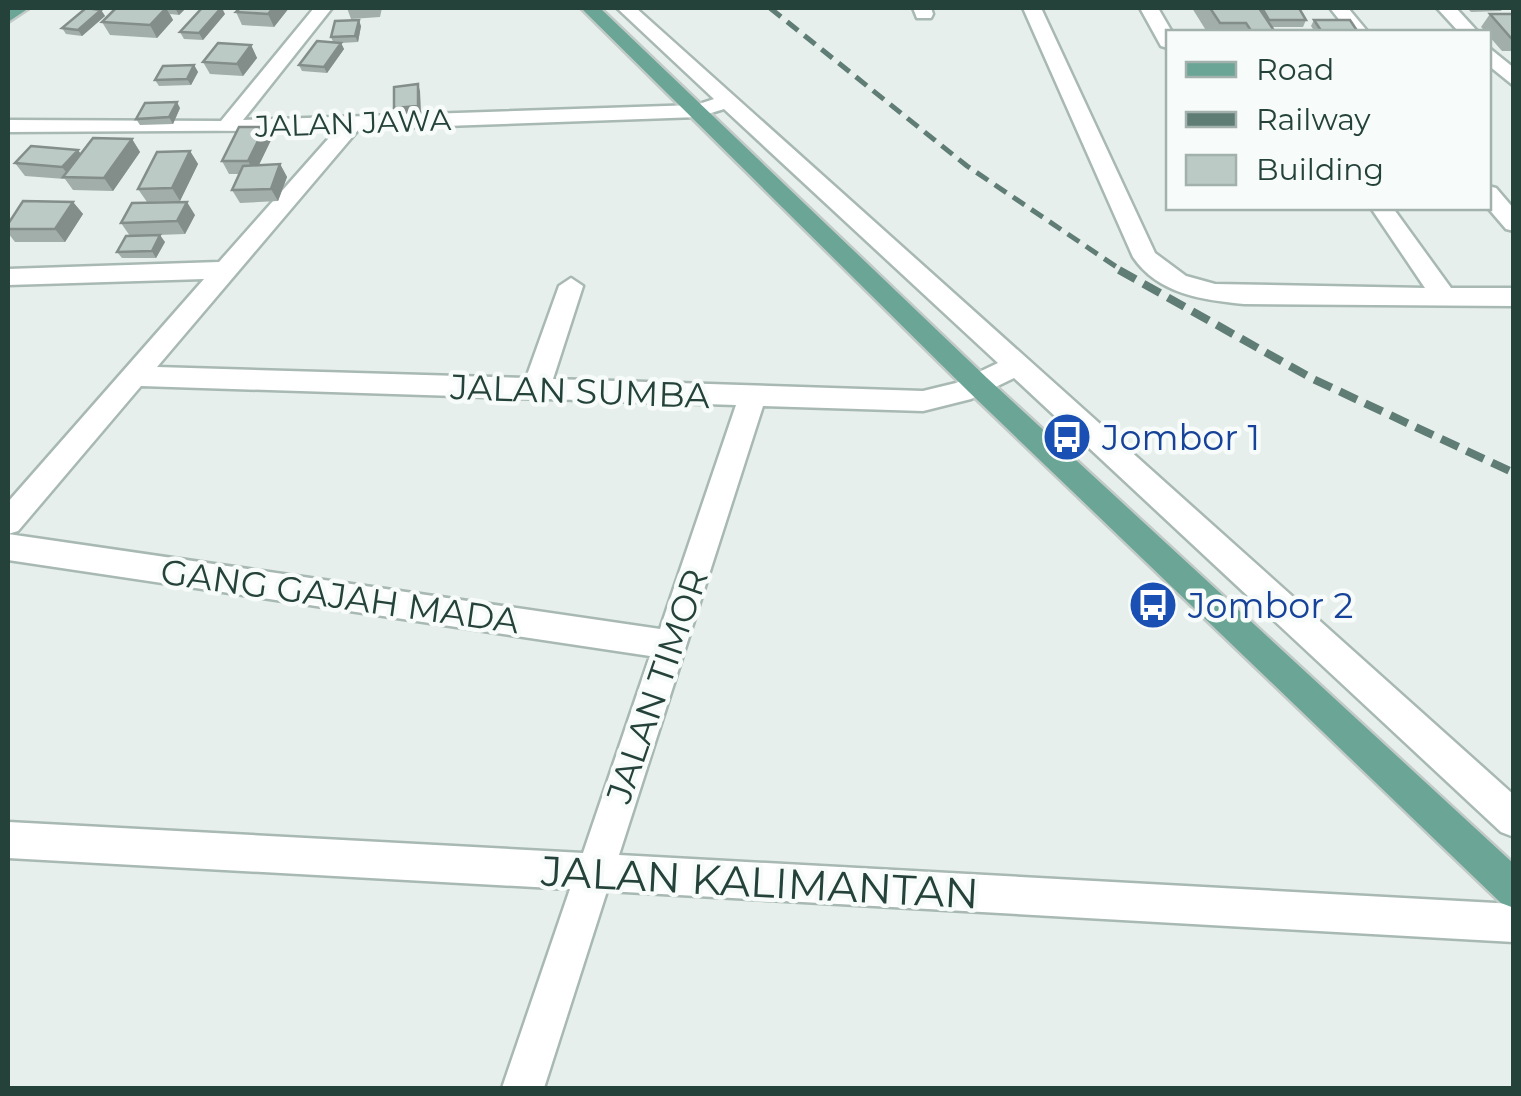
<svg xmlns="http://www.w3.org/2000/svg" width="1521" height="1096" font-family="Montserrat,sans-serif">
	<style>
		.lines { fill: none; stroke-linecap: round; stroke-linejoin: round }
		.minor-casing { stroke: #a8b8b2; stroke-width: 5 }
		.major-casing { stroke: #c2cac8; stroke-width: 5 }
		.minor { fill: #fff; fill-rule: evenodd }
		.major { fill: #6aa596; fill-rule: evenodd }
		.rail-far1 { stroke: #5f7d75; stroke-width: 5; stroke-dasharray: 14 8; stroke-linecap: butt }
		.rail { stroke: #5f7d75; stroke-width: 8; stroke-dasharray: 19 9; stroke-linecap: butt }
		.wall { fill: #a1aea9 }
		.shaded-wall { fill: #838d89 }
		.building { fill: #bbcac4; stroke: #838d89; stroke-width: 2.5 }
		.labels { text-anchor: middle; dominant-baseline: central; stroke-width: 9; stroke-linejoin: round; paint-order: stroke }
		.far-street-label { font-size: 30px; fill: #24423a; stroke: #f7fbf9 }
		.street-label { font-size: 35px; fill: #24423a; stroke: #f7fbf9 }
		.transit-label { font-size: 35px; fill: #164399; stroke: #f7fbf9; text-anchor: start }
		.near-street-label { font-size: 42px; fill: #24423a; stroke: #f7fbf9 }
	</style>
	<rect width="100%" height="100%" fill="#e6efeb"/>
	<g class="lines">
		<g class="minor-casing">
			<path id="minor" d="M314,8H332L243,120L696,105L714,99L617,8H636L1514,795V837L1501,832L1014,378L971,399L923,411L763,406L619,855L1514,904V942L607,891L544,1088H502L570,889L8,858V822L583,853L650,656L8,560V534L660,629L736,405L141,386L18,531L8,534V502L204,279L8,285V269L219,262L336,130L8,132V120L221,121ZM724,109L998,363L956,383L923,391L553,379L583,286L571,278L559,286L526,378L157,367L359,129L698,117Z
				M913,8H931L933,14L931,18H917Z
				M1023,8H1041L1155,253L1186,276L1215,284L1425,288L1371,208H1393L1451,288H1514V306L1244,304C1203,300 1158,294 1133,257Z
				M1140,8H1158L1172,32H1168V48L1161,46Z
				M1330,8H1348L1368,32H1349Z
				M1437,8H1456L1478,32H1459Z
				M1488,47L1514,68V86L1488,65Z
				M1488,186L1496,188L1514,209V231L1506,229L1488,208Z"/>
		</g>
		<g class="major-casing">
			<path id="major" d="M29,8L8,22L9,8Z
				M581,8H600L987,378L1514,864V908L1501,903L969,392Z"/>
		</g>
		<use href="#minor" class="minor"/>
		<use href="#major" class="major"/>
		<path class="rail-far1" d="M770,8L967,166L1124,272"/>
		<path class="rail" d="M1119,270L1313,379L1514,473"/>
	</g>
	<path class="wall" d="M116,8H186L179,15L170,14L173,20L157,38L110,35L102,22Z
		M240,8H289L274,27L242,25L236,12Z
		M347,8H382L380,17L351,19Z
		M1192,8H1299L1306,20L1303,27H1272L1275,32H1207Z
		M1467,8H1503L1501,11L1471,12Z
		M101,10L105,16L82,36L66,34L62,28Z
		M225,14L203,40L184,39L180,32Z
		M1490,14H1514V51H1502L1488,35V32H1486L1481,27Z
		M1314,20L1358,32H1315L1311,26Z
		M361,26L358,42L341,43L344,49L327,73L302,71L299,65L333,42L331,37Z
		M251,45L257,58L243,76L210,74L203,62Z
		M194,65L198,72L191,85L159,86L155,80Z
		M180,108L173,124L140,125L136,119Z
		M132,139L140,152L113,191L73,190L65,179L25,176L15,163L81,154Z
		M271,140L259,165L280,164L287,177L278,201L240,203L232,190L239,174H229L222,161Z
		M190,151L198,164L180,201L147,202L138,189Z
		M73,202L83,214L65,242H15L8,233V224Z
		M195,215L185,234L130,236L121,223Z
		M165,242L156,258H122L117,252Z"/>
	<path class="shaded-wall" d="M166,8L173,20L157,38L150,25Z
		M175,8H186L179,15Z
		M222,8L225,14L203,40L199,33Z
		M273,8H289L274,27L268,14Z
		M101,10L105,16L82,36L78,30Z
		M359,20L361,26L358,42L355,36Z
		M341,43L344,49L327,73L324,67Z
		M251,45L257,58L243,76L237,64Z
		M194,65L198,72L191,85L187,79Z
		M418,84L420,91L421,112L397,115L394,108Z
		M177,102L180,108L173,124L169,117Z
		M265,127L271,140L255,173L248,161Z
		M132,139L140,152L113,191L104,178Z
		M78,150L87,162L70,177L62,167Z
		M190,151L198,164L180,201L172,188Z
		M280,164L287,177L278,201L271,189Z
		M73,202L83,214L65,242L55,229Z
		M187,202L195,215L185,234L177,221Z
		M160,235L165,242L156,258L152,251Z"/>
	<path class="building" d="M86,8L101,10L78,30L62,28Z
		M116,8H166L150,25L102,22Z
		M202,8H221L199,33L180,32Z
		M240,8H273L268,14L236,12Z
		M1210,8H1259L1275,32H1252L1246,23H1220Z
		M1262,8H1299L1306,20H1269Z
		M1490,14H1514V38H1511Z
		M359,20L355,36L331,37L335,21Z
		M1314,20H1350L1358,32H1322Z
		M317,41L341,43L324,67L299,65Z
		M218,43L251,45L237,64L203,62Z
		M194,65L187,79L155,80L163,66Z
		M418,84V106L394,108V87Z
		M177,102L169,117L136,119L145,103Z
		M239,127H265L248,161H222Z
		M93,138L132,139L104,178L63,177Z
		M31,146L78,150L62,167L15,163Z
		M190,151L172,188L138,189L157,152Z
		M280,164L271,189L232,190L243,166Z
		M23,201L73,202L55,229H8V224Z
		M187,202L177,221L121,223L132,203Z
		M160,235L152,251L117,252L126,236Z"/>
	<defs>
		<g id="bus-disc" transform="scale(2.5)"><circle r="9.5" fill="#1a4fb4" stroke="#f7fbf9"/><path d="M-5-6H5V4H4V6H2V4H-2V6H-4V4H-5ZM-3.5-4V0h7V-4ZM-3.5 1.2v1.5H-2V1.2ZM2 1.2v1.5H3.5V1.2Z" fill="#fff"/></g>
	</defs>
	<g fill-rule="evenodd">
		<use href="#bus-disc" x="1067" y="437"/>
		<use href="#bus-disc" x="1153" y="605"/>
	</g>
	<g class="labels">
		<g class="far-street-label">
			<text transform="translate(353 123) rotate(-2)">JALAN JAWA</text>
		</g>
		<g class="street-label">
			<text transform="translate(580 391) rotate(2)">JALAN SUMBA</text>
			<text transform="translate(340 596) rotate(8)">GANG GAJAH MADA</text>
			<text transform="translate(657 686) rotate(-71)">JALAN TIMOR</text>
		</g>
		<g class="transit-label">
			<text x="1102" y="437">Jombor 1</text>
			<text x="1188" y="605">Jombor 2</text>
		</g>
		<g class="near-street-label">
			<text transform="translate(760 882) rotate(3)">JALAN KALIMANTAN</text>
		</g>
	</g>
	<rect width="1521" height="1096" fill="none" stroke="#24423a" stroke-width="20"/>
	<rect x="1166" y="30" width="325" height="180" fill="#f7fbf9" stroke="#a3b1ad" stroke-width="2.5"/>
	<rect x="1186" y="62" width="50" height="15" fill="#6aa596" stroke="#a3b1ad" stroke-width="2.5"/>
	<text x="1256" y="80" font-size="30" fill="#24423a">Road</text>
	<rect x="1186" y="112" width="50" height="15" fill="#5f7d75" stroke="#a3b1ad" stroke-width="2.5"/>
	<text x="1256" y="130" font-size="30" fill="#24423a">Railway</text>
	<rect x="1186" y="155" width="50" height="30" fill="#bbcac4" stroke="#a3b1ad" stroke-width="2.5"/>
	<text x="1256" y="180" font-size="30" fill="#24423a">Building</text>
</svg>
